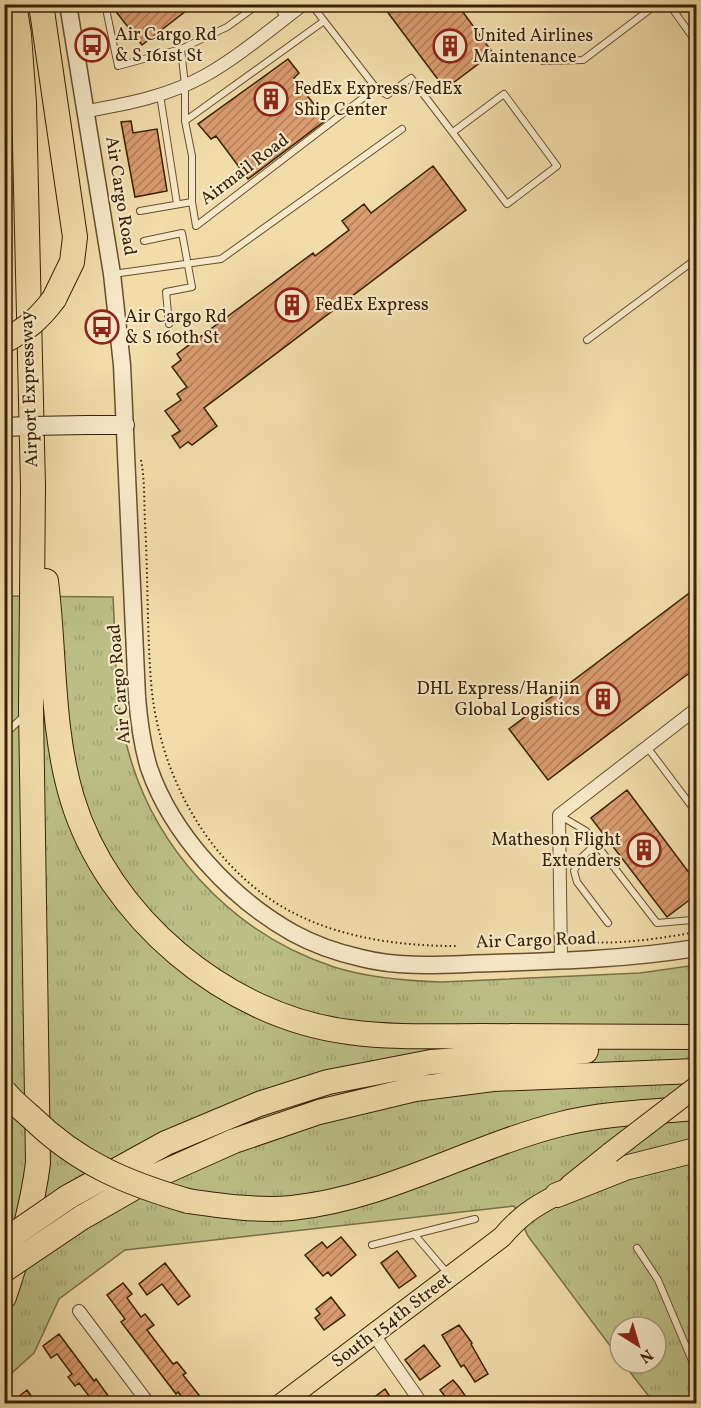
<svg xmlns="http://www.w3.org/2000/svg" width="701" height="1408" font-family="Vollkorn,serif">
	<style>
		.grass { fill: url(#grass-tufts); stroke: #7a7046; stroke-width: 1.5 }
		.building { fill: url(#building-hatch); stroke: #392104; stroke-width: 1.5 }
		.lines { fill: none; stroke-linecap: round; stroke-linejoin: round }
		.service-casing { stroke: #67502e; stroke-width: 8 }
		.minor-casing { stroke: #67502e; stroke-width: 14 }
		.tertiary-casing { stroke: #67502e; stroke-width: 19 }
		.secondary-casing { stroke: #392104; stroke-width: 20 }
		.primary-casing { stroke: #392104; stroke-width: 22 }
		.motorway-casing { stroke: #392104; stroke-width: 26 }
		.path { stroke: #392104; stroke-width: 2; stroke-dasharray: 1.5 3; stroke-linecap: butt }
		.service { stroke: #f6e8c8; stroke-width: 6 }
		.minor { stroke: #f6e8c8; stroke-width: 12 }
		.tertiary { stroke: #f6e8c8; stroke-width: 16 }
		.secondary { stroke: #f6e8c8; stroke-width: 18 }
		.primary { stroke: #f1dcaa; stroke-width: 20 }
		.motorway { stroke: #f1dcaa; stroke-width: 24 }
		.tram { stroke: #392104; stroke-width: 1.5 }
		.secondary-bridge-casing { stroke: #392104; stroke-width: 20; stroke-linecap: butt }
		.primary-bridge-casing { stroke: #392104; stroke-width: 22; stroke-linecap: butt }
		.motorway-bridge-casing { stroke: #392104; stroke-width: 26; stroke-linecap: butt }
		.secondary-bridge { stroke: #f6e8c8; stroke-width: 18 }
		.primary-bridge { stroke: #f1dcaa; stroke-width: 20 }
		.motorway-bridge { stroke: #f1dcaa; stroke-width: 24 }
		.labels { text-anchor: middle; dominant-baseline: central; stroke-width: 4.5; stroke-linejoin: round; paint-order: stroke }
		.poi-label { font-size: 18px; fill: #392104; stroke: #f6e8c8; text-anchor: start }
		.street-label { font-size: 18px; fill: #392104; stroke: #f6e8c8 }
	</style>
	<defs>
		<pattern id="grass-tufts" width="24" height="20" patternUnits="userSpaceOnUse" patternTransform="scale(1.5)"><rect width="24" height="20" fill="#bcc087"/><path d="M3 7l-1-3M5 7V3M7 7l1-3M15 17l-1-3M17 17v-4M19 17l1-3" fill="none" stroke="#a2a573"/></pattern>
		<pattern id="building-hatch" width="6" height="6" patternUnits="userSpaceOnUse" patternTransform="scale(1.5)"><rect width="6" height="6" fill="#d99b6f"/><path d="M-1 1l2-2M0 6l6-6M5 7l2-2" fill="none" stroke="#b17e59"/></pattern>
	</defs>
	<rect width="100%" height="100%" fill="#f1dcaa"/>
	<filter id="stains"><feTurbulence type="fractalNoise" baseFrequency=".00333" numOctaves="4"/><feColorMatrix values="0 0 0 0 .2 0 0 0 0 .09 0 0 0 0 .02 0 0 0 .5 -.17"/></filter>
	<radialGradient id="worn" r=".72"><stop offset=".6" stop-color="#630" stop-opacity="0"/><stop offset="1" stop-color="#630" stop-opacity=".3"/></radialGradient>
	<path class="grass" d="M5,596L113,597C116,643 114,692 125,738C149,844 230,933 334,967C369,978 405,981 442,982L640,973L696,965V1403H654L623,1363H656V1327H620V1359L528,1236L514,1206L125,1250L59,1299L34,1353L5,1379Z"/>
	<path class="building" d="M110,4H195L142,45Z
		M393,4H457L493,53L445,89L386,10Z
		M288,59L299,73L294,78L326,120L248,179L216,136L211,139L198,124Z
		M131,121L133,133L157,129L167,191L135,197L121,122Z
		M433,166L466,210L204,408L217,426L192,445L188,442L180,448L172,436L180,431L165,411L181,400L177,394L187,387L172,367L181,360L177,354L313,253L315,256L349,230L342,221L364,204L371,213Z
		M696,588V668L548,780L509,729Z
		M627,790L696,882V895L667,917L591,818Z
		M341,1237L356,1255L331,1276L328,1272L323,1276L305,1255L322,1242L327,1248Z
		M397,1251L416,1276L399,1288L381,1263Z
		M165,1263L190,1296L178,1305L162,1284L147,1295L139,1284Z
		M123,1283L132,1294L127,1298L141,1317L145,1314L154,1325L147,1330L173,1364L177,1362L186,1373L183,1375L202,1399L196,1404H187L178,1392L176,1394L121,1322L125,1319L107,1295Z
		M331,1297L345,1315L324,1330L315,1318L320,1314L316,1309Z
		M459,1325L472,1343L471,1344L488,1374L475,1382L464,1365L461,1367L442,1335Z
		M59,1334L94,1381L96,1379L114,1404H95L79,1383L75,1386L68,1377L72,1374L57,1354L51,1358L43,1346Z
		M424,1345L440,1366L420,1380L405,1360Z
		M453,1380L459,1387L471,1404H451L440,1390Z
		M385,1389L395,1404H365Z
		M27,1390L37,1404H9Z"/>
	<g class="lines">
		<g class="service-casing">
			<path id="service" d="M105,4L118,66L181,49L185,85V121
				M275,4L285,18
				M669,4L696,42
				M181,49L227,27L259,4
				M543,61L583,60L587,57L657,4
				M376,88L387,95L411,78L507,204L557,166L504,94L453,132
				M160,95L177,204
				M192,202V156L185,121L324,21
				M140,211L192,202L196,226L376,88L311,4
				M144,241L182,233L192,287L166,292L169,324
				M113,274L221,259L402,129
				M587,340L696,259
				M4,735L25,715
				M647,747L696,812
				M559,815L586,831L596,844L580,859L574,871L577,882L608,923
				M596,844L657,923L692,920L696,917
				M414,1234L449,1275
				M372,1245L475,1219
				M637,1248L658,1280L696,1370"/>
		</g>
		<g class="minor-casing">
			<path id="minor" d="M87,111C127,104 169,96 206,75C241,55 272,28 304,4
				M561,961L559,815L696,709
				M79,1311L149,1404
				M374,1335L422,1404"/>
		</g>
		<g class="tertiary-casing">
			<path id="tertiary" d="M68,4L112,274L122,365L137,697C139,721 142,745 149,768C172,835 232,899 293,933C313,944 339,953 361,958C404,969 449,964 493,963C561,961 629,959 696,948"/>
		</g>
		<g class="secondary-casing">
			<path id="secondary" d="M87,425H125
				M4,427L29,426"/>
		</g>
		<g class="primary-casing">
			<path id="primary" d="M570,1185L610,1153
				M281,1404L502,1237C519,1217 533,1207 557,1195"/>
		</g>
		<g class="motorway-casing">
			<path id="motorway" d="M41,4L75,237L72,262L54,299
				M46,581C55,653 51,728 72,798C107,916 226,1017 349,1032C392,1038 438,1036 482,1036C553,1036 625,1037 696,1037
				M557,1195L625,1168L696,1150
				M68,1197L166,1143L259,1104L328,1082L431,1062L586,1051
				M188,1201C222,1206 257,1211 292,1208C387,1198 470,1147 561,1124C605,1113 651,1112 696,1108
				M81,1218L151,1178L234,1141L319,1112L415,1089L493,1079L696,1071
				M4,1297C19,1252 32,1210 38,1163L31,708L33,486L24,103L19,35L14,4"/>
		</g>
		<path class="path" d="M141,460C145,481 144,502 145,523C148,576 147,629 151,682C158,769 204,860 281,906C333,937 396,946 456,946
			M575,940C606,947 664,938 696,932"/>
		<use href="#service" class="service"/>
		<use href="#minor" class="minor"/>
		<use href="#tertiary" class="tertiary"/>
		<use href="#secondary" class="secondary"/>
		<use href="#primary" class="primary"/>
		<use href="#motorway" class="motorway"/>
		<path class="tram" d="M4,62L6,141L4,183"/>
		<g class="secondary-bridge-casing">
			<path id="secondary-bridge" d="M29,426L87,425"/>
		</g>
		<g class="primary-bridge-casing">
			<path id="primary-bridge" d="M610,1153L696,1087"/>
		</g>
		<g class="motorway-bridge-casing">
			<path id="motorway-bridge" d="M4,341C27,329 39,319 54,299
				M4,1091C12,1101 22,1109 31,1117C78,1163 126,1183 188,1201
				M4,1241L68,1197
				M4,1270L81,1218"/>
		</g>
		<use href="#secondary-bridge" class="secondary-bridge"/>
		<use href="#primary-bridge" class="primary-bridge"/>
		<use href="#motorway-bridge" class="motorway-bridge"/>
	</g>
	<defs>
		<g id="bus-ring" transform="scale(1.725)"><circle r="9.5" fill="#f6e8c8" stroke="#8f2418" stroke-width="1.5"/><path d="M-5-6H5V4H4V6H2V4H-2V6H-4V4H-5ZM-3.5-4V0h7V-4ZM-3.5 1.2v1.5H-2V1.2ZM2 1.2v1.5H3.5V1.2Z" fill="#8f2418"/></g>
		<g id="building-ring" transform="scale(1.725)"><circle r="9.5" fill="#f6e8c8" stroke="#8f2418" stroke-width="1.5"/><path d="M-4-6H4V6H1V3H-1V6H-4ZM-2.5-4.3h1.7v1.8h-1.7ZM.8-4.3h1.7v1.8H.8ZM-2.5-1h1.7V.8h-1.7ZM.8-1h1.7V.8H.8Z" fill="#8f2418"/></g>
	</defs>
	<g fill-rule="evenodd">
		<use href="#bus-ring" x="92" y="45"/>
		<use href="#building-ring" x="450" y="46"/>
		<use href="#building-ring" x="271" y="99"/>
		<use href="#building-ring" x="292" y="305"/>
		<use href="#bus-ring" x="102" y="327"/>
		<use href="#building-ring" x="603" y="699"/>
		<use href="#building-ring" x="644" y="850"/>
	</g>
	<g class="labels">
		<g class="poi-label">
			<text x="115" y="35">Air Cargo Rd<tspan x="115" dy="21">&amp; S 161st St</tspan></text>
			<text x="473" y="36">United Airlines<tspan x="473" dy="21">Maintenance</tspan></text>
			<text x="294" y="89">FedEx Express/FedEx<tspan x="294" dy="21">Ship Center</tspan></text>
			<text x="315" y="305">FedEx Express</text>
			<text x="125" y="317">Air Cargo Rd<tspan x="125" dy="21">&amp; S 160th St</tspan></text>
			<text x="580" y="689" text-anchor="end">DHL Express/Hanjin<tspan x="580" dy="21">Global Logistics</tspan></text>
			<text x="621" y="840" text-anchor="end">Matheson Flight<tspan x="621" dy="21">Extenders</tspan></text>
		</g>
		<g class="street-label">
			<text transform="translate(245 170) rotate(-37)">Airmail Road</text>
			<text transform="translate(120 196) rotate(81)">Air Cargo Road</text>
			<text transform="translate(30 389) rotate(-92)">Airport Expressway</text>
			<text transform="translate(120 684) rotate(-95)">Air Cargo Road</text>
			<text transform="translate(536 941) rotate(-2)">Air Cargo Road</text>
			<text transform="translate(392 1321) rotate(-37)">South 154th Street</text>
		</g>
	</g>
	<rect width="701" height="1408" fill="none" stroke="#f1dcaa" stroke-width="24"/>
	<rect x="6" y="6" width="689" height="1396" fill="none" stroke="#392104" stroke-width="3"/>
	<rect x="12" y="12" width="677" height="1384" fill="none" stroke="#392104" stroke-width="1.5"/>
	<g transform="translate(638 1345) rotate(143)"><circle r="28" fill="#f6e8c8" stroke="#aa987a" stroke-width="1.5"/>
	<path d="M0-4.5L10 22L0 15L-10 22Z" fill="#8f2418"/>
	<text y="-9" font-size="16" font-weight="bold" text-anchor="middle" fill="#392104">N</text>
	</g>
	<rect width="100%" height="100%" filter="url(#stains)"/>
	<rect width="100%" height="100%" fill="url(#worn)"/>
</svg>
